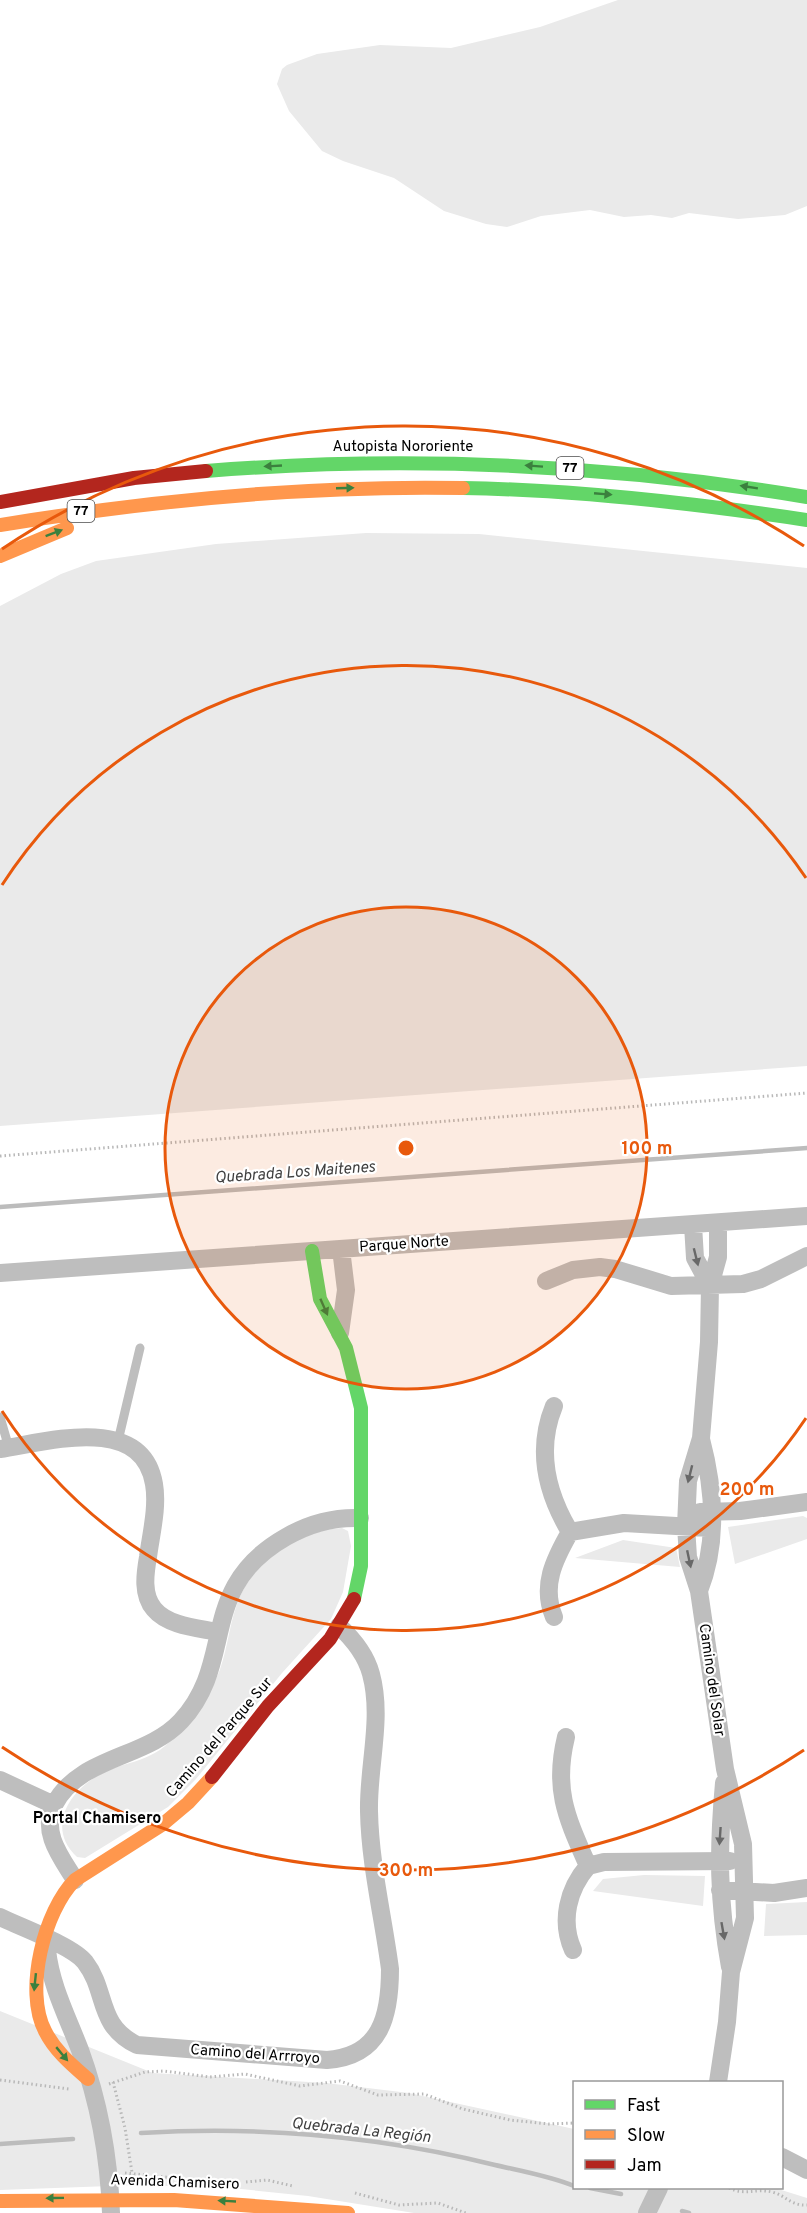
<svg xmlns="http://www.w3.org/2000/svg" width="807" height="2213" font-family="Overpass,sans-serif">
	<style>
		.green { fill: #eaeaea }
		.lines { fill: none; stroke-linecap: round; stroke-linejoin: round }
		.stream { stroke: #bcbcbc; stroke-width: 4.5 }
		.path { stroke: #b8b8b8; stroke-width: 3; stroke-dasharray: 1.5 3; stroke-linecap: butt }
		.lane { stroke: #bebebe; stroke-width: 9 }
		.street { stroke: #bebebe; stroke-width: 18 }
		.fast { stroke: #63d668; stroke-width: 14 }
		.slow { stroke: #ff974d; stroke-width: 14 }
		.jam { stroke: #b3261e; stroke-width: 14 }
		.oneway { fill: #3b803e }
		.oneway2 { fill: #686868 }
		.ring { fill: none; stroke: #e8590c; stroke-width: 3 }
		.labels { text-anchor: middle; dominant-baseline: central; stroke-width: 4.5; stroke-linejoin: round; paint-order: stroke }
		.shield { fill: #fff; stroke: #4c4c4c; stroke-width: 1.5 }
		.shield-label { font-size: 14px; font-weight: bold; fill: #000 }
		.street-label { font-size: 15px; fill: #000; stroke: #fff }
		.water-label { font-size: 16px; font-style: italic; fill: #404040; stroke: #fff }
		.neighbourhood-label { font-size: 16px; font-weight: bold; fill: #000; stroke: #fff }
		.centre { fill: #e8590c; stroke: #fff; stroke-width: 3 }
		.ring-label { font-size: 18px; text-anchor: middle; font-weight: bold; fill: #e8590c; stroke: #fff; stroke-width: 4.5; stroke-linejoin: round; paint-order: stroke }
	</style>
	<rect width="100%" height="100%" fill="#fff"/>
	<path class="green" d="M618,0H807V206L785,215L738,219L689,213L672,218L651,215L624,217L590,210L541,216L507,227L486,224L444,211L394,178L343,161L322,151L289,111L277,84L282,69L287,65L317,54L380,45L451,48L540,27Z
		M366,533L479,534L807,568V1066L0,1126V606L61,574L96,561L216,544Z
		M803,1516L807,1518V1539L735,1564L728,1527Z
		M342,1528L348,1531L351,1546L343,1592L331,1619L282,1673L196,1779L168,1807L85,1858L77,1857C47,1829 67,1794 97,1776C121,1761 151,1764 173,1738C188,1721 206,1698 216,1679C227,1656 228,1629 237,1604C251,1563 299,1530 342,1528Z
		M623,1540L676,1548L680,1567L575,1558Z
		M644,1875L705,1876L703,1906L593,1891L603,1879Z
		M807,1902V1935L764,1936L766,1904Z
		M0,2011L153,2073L326,2083L409,2093L574,2129V2188H775L807,2198V2213H414L308,2196L231,2188L138,2185L0,2190Z"/>
	<g class="lines">
		<path class="stream" d="M0,1207L807,1148
			M141,2133C260,2126 380,2136 495,2165C521,2171 550,2176 574,2186
			M0,2144L73,2139
			M590,2188L621,2194
			M682,2211L689,2213"/>
		<path class="path" d="M0,1156L807,1093
			M0,2080L69,2089
			M113,2082L125,2128L133,2179
			M109,2084L145,2072L164,2071L210,2077L245,2074L300,2086L340,2081L378,2095L424,2094L463,2109L510,2120L549,2124L574,2123
			M125,2173L175,2178
			M246,2182L267,2180L293,2186
			M729,2188C746,2196 755,2188 772,2192C785,2195 791,2206 807,2205
			M355,2193L399,2205L438,2203L466,2213"/>
		<path class="lane" d="M0,1417L9,1448
			M118,1441L140,1348"/>
		<path class="street" d="M718,1223V1257L710,1286L709,1342L701,1438L688,1481L686,1526L688,1557L699,1591L725,1769L743,1844L745,1918L731,1972L727,2022L718,2082
			M693,1225L695,1258L710,1286
			M0,1273L807,1216
			M546,1281L573,1270L600,1267L615,1269L671,1286L743,1284L761,1279L807,1256
			M340,1333L346,1290L341,1249
			M554,1406C536,1450 546,1492 570,1532
			M0,1449C47,1442 142,1413 154,1484C158,1507 151,1534 148,1557C145,1574 142,1595 154,1609C168,1626 198,1628 217,1632
			M700,1512L740,1511L807,1502
			M699,1591C718,1543 714,1488 701,1439
			M554,1617C541,1586 554,1560 570,1532L624,1523L711,1528
			M566,1737C553,1790 567,1818 588,1866C568,1889 560,1921 573,1950
			M0,1780L54,1805
			M724,1783C718,1849 718,1901 730,1967
			M588,1866L604,1862L730,1861
			M75,1880C61,1857 41,1833 54,1805C79,1756 146,1759 181,1721C237,1661 196,1588 286,1537C310,1523 333,1517 360,1518
			M720,1890L774,1893L807,1888
			M0,1917C20,1927 73,1946 85,1962C108,1992 96,2025 137,2045L327,2060C381,2056 390,2016 390,1969C383,1916 370,1864 369,1811C368,1766 383,1718 371,1674C366,1655 353,1639 339,1626
			M47,1950C51,1986 67,2016 80,2050C99,2102 109,2158 111,2213
			M782,2157L807,2170
			M647,2213L659,2188"/>
		<path class="fast" d="M206,471C408,455 607,464 807,497
			M463,488C579,490 693,503 807,520
			M312,1251L320,1299L346,1348L361,1408V1566L354,1599"/>
		<path class="slow" d="M0,525C154,500 307,485 463,488
			M0,556L67,528
			M88,2079C72,2065 55,2051 45,2031C24,1991 44,1911 75,1880L163,1824L188,1803L212,1777
			M0,2201L174,2200L348,2213"/>
		<path class="jam" d="M0,502L134,478L206,471
			M212,1777L268,1706L330,1639L354,1599"/>
	</g>
	<defs><path id="oneway-solid" d="M-6-.8H1V-3.2L6.5 0L1 3.2V.8H-6Z" transform="scale(1.5)"/></defs>
	<g class="oneway">
		<use href="#oneway-solid" transform="translate(273 466) rotate(177)"/>
		<use href="#oneway-solid" transform="translate(534 466) rotate(-176)"/>
		<use href="#oneway-solid" transform="translate(749 487) rotate(-171)"/>
		<use href="#oneway-solid" transform="translate(345 488) rotate(-2)"/>
		<use href="#oneway-solid" transform="translate(603 494) rotate(5)"/>
		<use href="#oneway-solid" transform="translate(54 533) rotate(-21)"/>
		<use href="#oneway-solid" transform="translate(324 1307) rotate(66)"/>
		<use href="#oneway-solid" transform="translate(35 1982) rotate(96)"/>
		<use href="#oneway-solid" transform="translate(62 2054) rotate(50)"/>
		<use href="#oneway-solid" transform="translate(55 2198) rotate(179)"/>
		<use href="#oneway-solid" transform="translate(227 2201) rotate(-177)"/>
	</g>
	<g class="oneway2">
		<use href="#oneway-solid" transform="translate(696 1257) rotate(76)"/>
		<use href="#oneway-solid" transform="translate(690 1474) rotate(104)"/>
		<use href="#oneway-solid" transform="translate(689 1559) rotate(78)"/>
		<use href="#oneway-solid" transform="translate(720 1836) rotate(94)"/>
		<use href="#oneway-solid" transform="translate(723 1931) rotate(80)"/>
	</g>
	<circle cx="406" cy="1148" r="241" fill="#e8590c" fill-opacity=".12"/>
	<g class="ring">
		<circle cx="406" cy="1148" r="241"/>
		<path d="M806 1418A482 482 0 0 1 2 1411M2 885A482 482 0 0 1 806 878"/>
		<path d="M804 1750A722 722 0 0 1 2 1747M2 549A722 722 0 0 1 804 546"/>
	</g>
	<g class="labels">
		<g class="shield">
			<rect x="556.5" y="457" width="27" height="22" rx="4.5"/>
			<rect x="67.5" y="500" width="27" height="22" rx="4.5"/>
		</g>
		<g class="shield-label">
			<text x="570" y="468">77</text>
			<text x="81" y="511">77</text>
		</g>
		<g class="street-label">
			<text x="403" y="447">Autopista Nororiente</text>
			<text transform="translate(404 1245) rotate(-4)">Parque Norte</text>
			<text transform="translate(711 1680) rotate(82)">Camino del Solar</text>
			<text transform="translate(220 1738) rotate(-49)">Camino del Parque Sur</text>
			<text transform="translate(255 2055) rotate(4)">Camino del Arrroyo</text>
			<text transform="translate(175 2183) rotate(2)">Avenida Chamisero</text>
		</g>
		<g class="water-label">
			<text transform="translate(295 1173) rotate(-4)">Quebrada Los Maitenes</text>
			<text transform="translate(361 2131) rotate(6)">Quebrada La Región</text>
		</g>
		<g class="neighbourhood-label">
			<text x="97" y="1819">Portal Chamisero</text>
		</g>
	</g>
	<circle cx="406" cy="1148" r="9" class="centre"/>
	<g class="ring-label">
		<text x="647" y="1154">100 m</text>
		<text x="747" y="1495">200 m</text>
		<text x="406" y="1876">300 m</text>
	</g>
	<rect x="573" y="2081" width="210" height="108" fill="#ffffff" stroke="#999999" stroke-width="1.5"/>
	<rect x="585" y="2100" width="30" height="9" fill="#63d668" stroke="#999999" stroke-width="1.5"/>
	<text x="627" y="2111" font-size="18" fill="#000000">Fast</text>
	<rect x="585" y="2130" width="30" height="9" fill="#ff974d" stroke="#999999" stroke-width="1.5"/>
	<text x="627" y="2141" font-size="18" fill="#000000">Slow</text>
	<rect x="585" y="2160" width="30" height="9" fill="#b3261e" stroke="#999999" stroke-width="1.5"/>
	<text x="627" y="2171" font-size="18" fill="#000000">Jam</text>
</svg>
